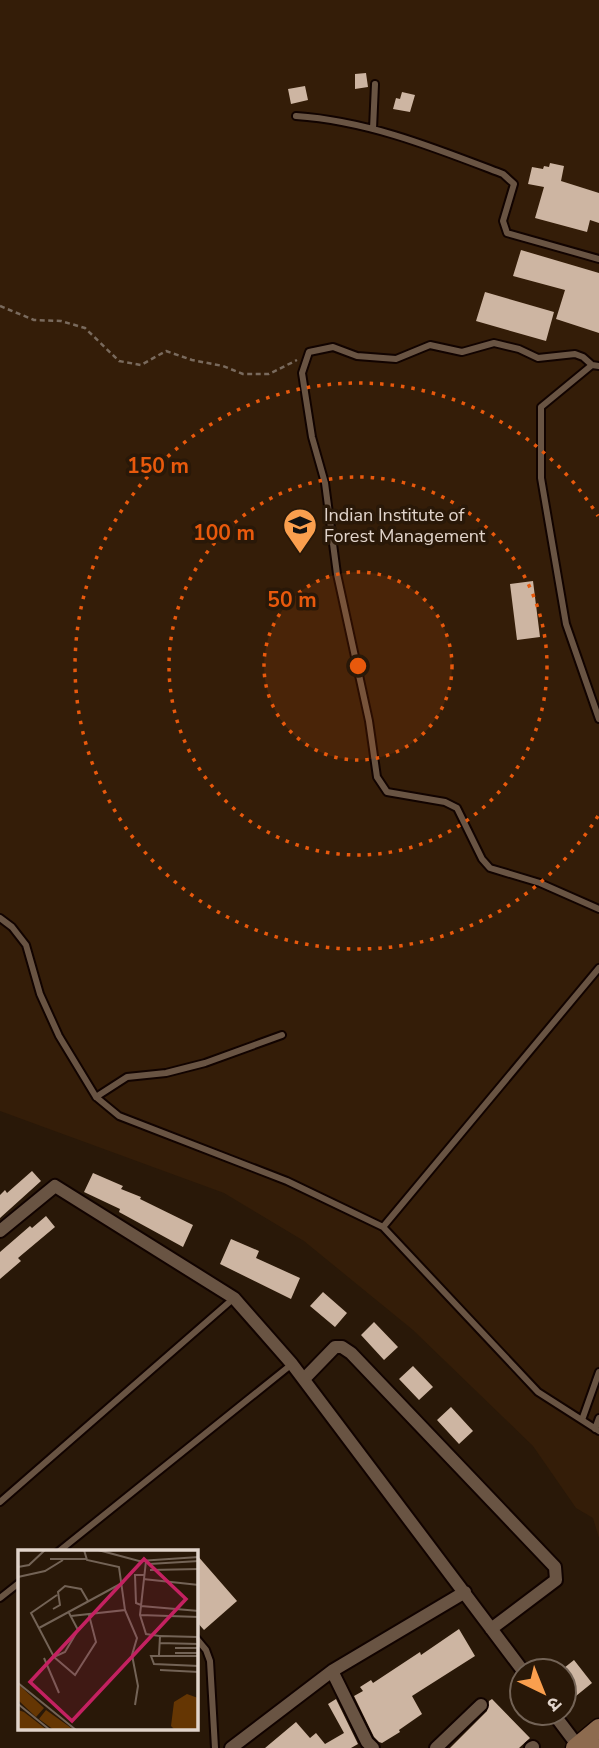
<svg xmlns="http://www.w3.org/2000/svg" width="599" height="1748" font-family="'Nunito Sans','Noto Sans Devanagari',sans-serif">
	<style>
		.built { fill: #341d08 }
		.building { fill: #cdb5a2 }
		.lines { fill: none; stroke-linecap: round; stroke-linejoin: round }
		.lane-casing { stroke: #110300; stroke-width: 10 }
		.street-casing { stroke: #110300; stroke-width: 16 }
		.secondary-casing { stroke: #110300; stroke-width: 21 }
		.path { stroke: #796a5d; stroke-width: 2.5; stroke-dasharray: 5 3.5; stroke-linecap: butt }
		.lane { stroke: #695443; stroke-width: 6 }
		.street { stroke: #695443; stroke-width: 12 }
		.secondary { stroke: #8d6b4f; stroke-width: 18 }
		.ring { fill: none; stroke: #e8590c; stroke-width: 3.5; stroke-dasharray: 3.5 7 }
		.labels { text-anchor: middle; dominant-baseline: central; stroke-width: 7; stroke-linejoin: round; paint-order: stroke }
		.poi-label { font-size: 18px; fill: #e1d4cb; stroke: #291808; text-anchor: start }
		.inset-road { fill: none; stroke: #736356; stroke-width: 2 }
		.view { fill: #c42161; fill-opacity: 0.15; stroke: #c42161; stroke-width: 3.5 }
		.inset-edge { fill: none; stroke: #e1d4cb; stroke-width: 3.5 }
		.centre { fill: #e8590c; stroke: #291808; stroke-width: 3.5 }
		.ring-label { font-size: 21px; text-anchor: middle; font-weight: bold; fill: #e8590c; stroke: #291808; stroke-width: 7; stroke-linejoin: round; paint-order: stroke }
	</style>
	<rect width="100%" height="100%" fill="#291808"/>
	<path class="built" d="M0,0H599V1538L593,1518L576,1508L533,1446L413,1330L304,1241L224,1193L0,1111Z"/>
	<path class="building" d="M366,73L368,87L355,89V74Z
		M305,86L308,100L291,104L288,89Z
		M402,92L415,95L410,112L393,109L396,98L400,99Z
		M550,163L564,166L561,181L599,193V223L590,220L587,232L535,218L544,187L528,184L532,167L543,169L544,166L549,167Z
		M521,250L599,273V333L556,319L565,290L513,276Z
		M485,292L554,312L546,341L476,321Z
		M533,581L540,637L517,640L510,584Z
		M32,1171L41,1181L0,1218V1195L5,1190L7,1193Z
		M93,1173L123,1186L121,1189L141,1197L140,1199L193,1225L183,1247L119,1212L120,1209L84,1192Z
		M46,1216L55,1227L18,1258L21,1261L0,1279V1252L30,1226L32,1228Z
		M231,1239L259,1251L256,1258L300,1278L291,1299L220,1264Z
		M323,1292L347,1313L335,1327L310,1306Z
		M374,1322L398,1347L384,1360L361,1335Z
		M413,1366L433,1387L419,1400L399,1379Z
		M451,1407L473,1431L459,1444L437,1420Z
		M196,1554L237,1601L204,1630L196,1621Z
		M459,1629L475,1656L412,1696L422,1714L399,1730L400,1732L382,1743L379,1742L374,1737L354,1696L363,1691L360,1687L371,1680L373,1683L420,1652L421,1655Z
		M574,1660L592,1683L571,1700L564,1692V1668Z
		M336,1699L358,1744L351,1748H265L296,1722L310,1738L316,1733L325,1744L344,1733L328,1704Z
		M492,1699L530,1738L519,1748H450L487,1711L489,1701Z"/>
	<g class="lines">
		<g class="lane-casing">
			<path id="lane" d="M296,116C369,121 435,148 503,174L514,184L503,221L507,233L599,259
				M373,129L375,84
				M592,365L583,357L575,354L538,358L519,349L494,343L462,352L430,345L396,359L357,356L333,347L309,352L302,373L312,437L325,483L337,574L369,721L377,777L387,792L445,802L457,808L482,859L490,868L540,883L599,909
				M599,366L592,365L541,407V478L566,624L599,719
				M0,918L12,927L26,945L40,994L59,1036L96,1097L119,1116L287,1181L383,1227
				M599,968L383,1227L538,1392L599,1431
				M96,1097L127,1077L166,1073L205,1063L282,1035
				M582,1420L599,1372
				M595,1429L599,1418
				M0,1502L234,1298
				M58,1552L292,1364
				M0,1598L19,1583
				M196,1638L206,1650L210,1661L215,1748"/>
		</g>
		<g class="street-casing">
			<path id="street" d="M0,1231L55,1186L234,1298L292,1364L523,1671
				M304,1379L335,1347H342L351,1353L555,1567L556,1580L491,1629
				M332,1671L367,1742L373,1748
				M553,1713L578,1746
				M231,1748L332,1671L465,1592
				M436,1748L481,1705
				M531,1748L533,1747"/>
		</g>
		<g class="secondary-casing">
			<path id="secondary" d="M575,1748L599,1728
				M598,1748L599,1747"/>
		</g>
		<path class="path" d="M0,306L34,320L61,321L85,328L119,361L141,365L166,351L192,360L223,366L243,374H269L297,360"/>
		<use href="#lane" class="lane"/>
		<use href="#street" class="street"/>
		<use href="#secondary" class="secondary"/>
	</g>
	<circle cx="358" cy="666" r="94" fill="#e8590c" fill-opacity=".12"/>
	<g class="ring">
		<circle cx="358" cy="666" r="94"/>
		<circle cx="358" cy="666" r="189"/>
		<path d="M598 816A283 283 0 1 1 598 516"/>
	</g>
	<defs>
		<g id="university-pin" transform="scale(1.75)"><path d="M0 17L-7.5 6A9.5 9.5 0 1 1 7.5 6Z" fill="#fa9f4e" stroke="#291808"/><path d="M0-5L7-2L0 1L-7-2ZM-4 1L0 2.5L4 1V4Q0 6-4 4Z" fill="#111"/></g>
	</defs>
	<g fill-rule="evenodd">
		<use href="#university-pin" x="300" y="525"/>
	</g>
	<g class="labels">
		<g class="poi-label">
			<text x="324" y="515">Indian Institute of<tspan x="324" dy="21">Forest Management</tspan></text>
		</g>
	</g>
	<g transform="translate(18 1550)">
		<rect width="180" height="180" fill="#291808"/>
		<path d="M0,134L26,158L18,167L0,150ZM169,144L180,148V180H157L153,176L156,152ZM0,160L6,162L29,180H0ZM28,160L56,180H36L21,169Z" fill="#653603"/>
		<path class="inset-road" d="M80,0L121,11L181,7M32,9H68M128,11L122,65L128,84L142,86L141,105M131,14L181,11M0,17L11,15L27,0M132,20L181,19M0,27L27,21L45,10M125,29L181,35M39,45L13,63L36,107L47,102L60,80L50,61M123,55L118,53L117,25H126M123,56L181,61M35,59L42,55L40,42L47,36L63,39L70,51M107,60L119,88L114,105L120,136L117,155M122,65L181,67M53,66L107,60L101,17L69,10L66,0M21,78L106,32M142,86L179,87L180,92M141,93L181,94M157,98H180M157,103H180M181,106H133L136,114L181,116M36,107L57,125L78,92L71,65M26,108L41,143M142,120L181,122M0,133L58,180M0,154L32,180"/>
		<path class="view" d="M126,9L168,49L54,171L12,132Z"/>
		<rect width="180" height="180" class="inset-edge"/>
	</g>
	<circle cx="358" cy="666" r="10" class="centre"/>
	<g class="ring-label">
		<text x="158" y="473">150 m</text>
		<text x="224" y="540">100 m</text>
		<text x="292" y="607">50 m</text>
	</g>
	<g transform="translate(543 1692) rotate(137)"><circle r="33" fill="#291808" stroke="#736356" stroke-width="2"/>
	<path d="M0-5L12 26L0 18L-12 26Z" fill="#fa9f4e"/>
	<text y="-10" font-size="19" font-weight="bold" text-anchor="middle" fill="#e1d4cb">उ</text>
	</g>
</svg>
